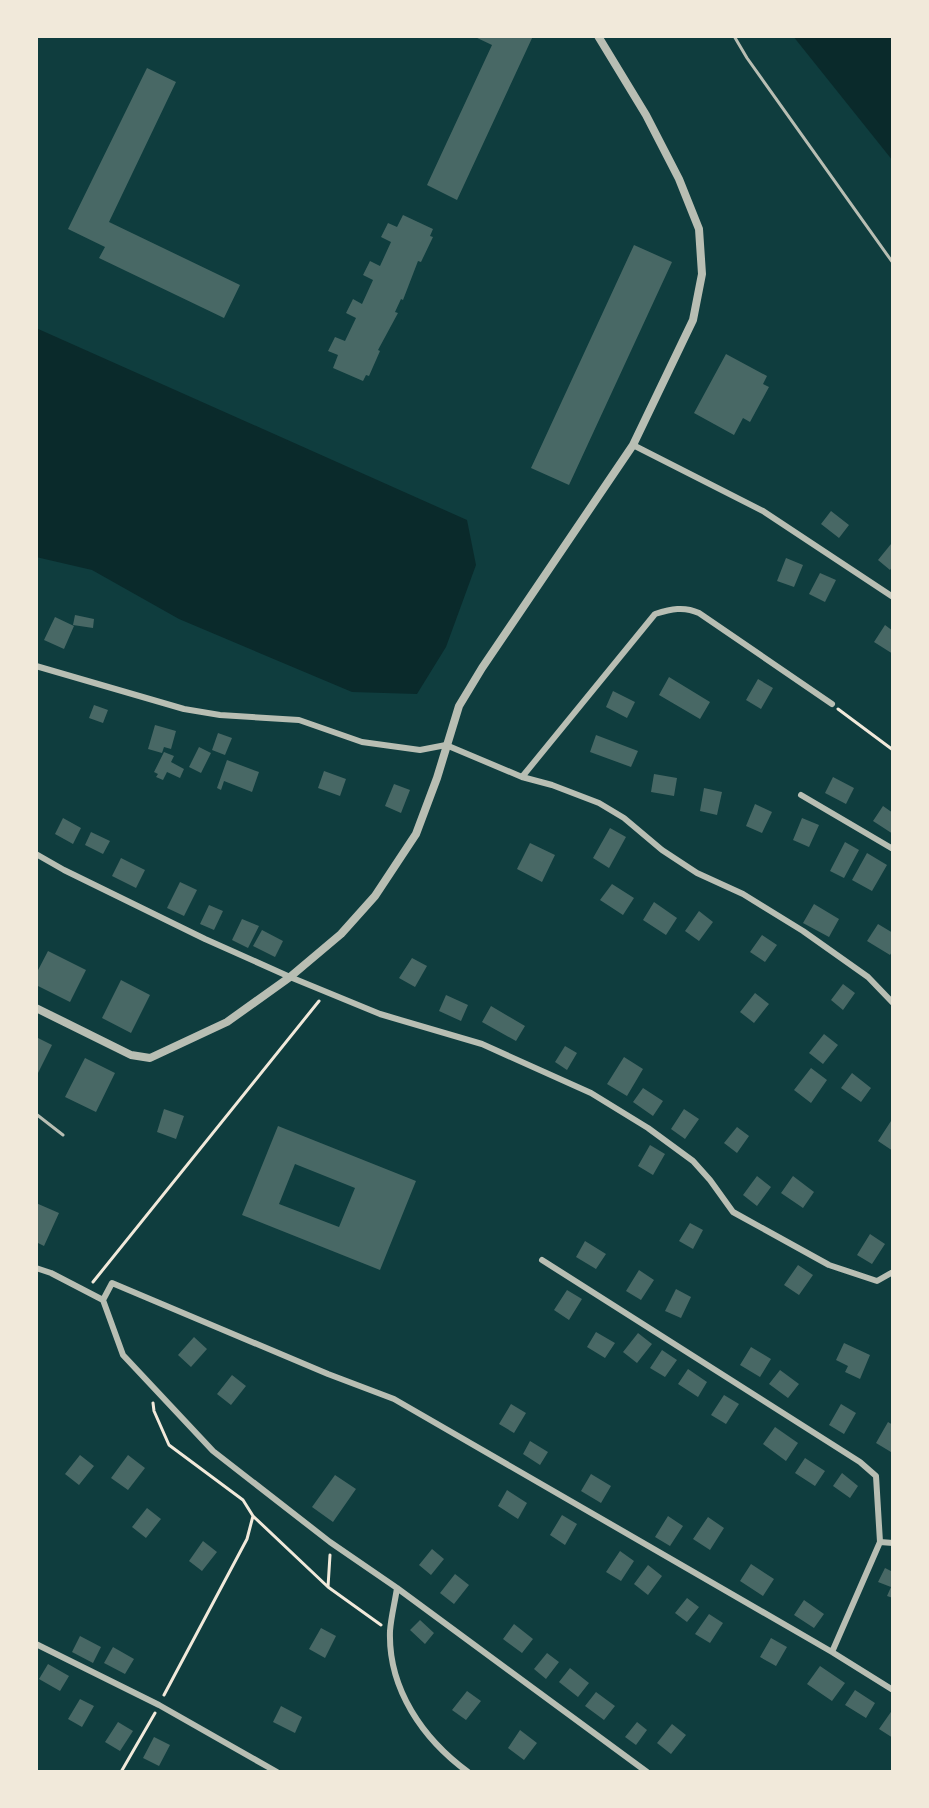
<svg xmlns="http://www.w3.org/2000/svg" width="929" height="1808" font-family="Roboto,sans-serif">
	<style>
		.water { fill: #0a2a2b }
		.building { fill: #486865; fill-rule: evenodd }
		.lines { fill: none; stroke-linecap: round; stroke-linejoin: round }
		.path { stroke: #f1e9da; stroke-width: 3 }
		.service { stroke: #b8beb3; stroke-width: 3 }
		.minor { stroke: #b8beb3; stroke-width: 6 }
		.tertiary { stroke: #b8beb3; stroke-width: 8 }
	</style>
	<rect width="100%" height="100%" fill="#0f3d3e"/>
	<path class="water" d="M793,36H893V161Z
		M36,328L467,520L476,565L446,647L417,694L352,692L179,619L92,570L36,557Z"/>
	<path class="building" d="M473,36H533L457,200L427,185L492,45Z
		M147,68L176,82L109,222L240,285L224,318L99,258L105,247L68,229Z
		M403,215L433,229L430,236L433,237L421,262L418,261L403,300L401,299L395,312L398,313L378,350L380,351L369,376L366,375L363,381L333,368L338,355L328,351L335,337L345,341L356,318L346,313L353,299L362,304L373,280L363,275L370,261L380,266L391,242L381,237L388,223L397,227Z
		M634,245L672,262L569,485L531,468Z
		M726,354L767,376L763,384L769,387L750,422L743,418L734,435L694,413Z
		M831,511L849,525L839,538L821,524Z
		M891,544L893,566L890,570L878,560Z
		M786,558L803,565L794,587L777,581Z
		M820,573L836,580L825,602L809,594Z
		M75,615L94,619L93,628L73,625Z
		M55,617L74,626L64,649L44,640Z
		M885,625L893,631V654L874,642Z
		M669,677L710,702L700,719L659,695Z
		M758,679L773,688L761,709L746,700Z
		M613,691L635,702L627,718L606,707Z
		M94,705L108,710L103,723L89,718Z
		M155,725L176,731L171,749L164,747L162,753L148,749Z
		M218,733L232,738L225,755L212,750Z
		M596,735L638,751L631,767L590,752Z
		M199,747L211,753L201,773L189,767Z
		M164,752L174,756L171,762L184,769L180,778L167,772L163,780L156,777L158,774L154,772Z
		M227,760L259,772L252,792L224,781L221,790L217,788Z
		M324,771L346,779L340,796L318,788Z
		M654,774L677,778L674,796L651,792Z
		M833,777L854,788L846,804L825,793Z
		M394,784L410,790L401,813L385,806Z
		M704,788L722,792L717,815L700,811Z
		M755,804L772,812L762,833L746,826Z
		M883,806L893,813V834L873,821Z
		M63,818L81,828L73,844L55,834Z
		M802,818L819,825L809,847L793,840Z
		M610,828L626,837L609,868L593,858Z
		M91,832L110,841L103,854L85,845Z
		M845,842L859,850L844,878L830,871Z
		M530,843L555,855L542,882L517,869Z
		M867,853L887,865L872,891L852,880Z
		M121,858L145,870L136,888L112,876Z
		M180,882L197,890L184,916L167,908Z
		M612,884L634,898L623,915L600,900Z
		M654,902L677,918L666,935L643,920Z
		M814,904L839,919L829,937L803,923Z
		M209,905L223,911L214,930L200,924Z
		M699,911L713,922L699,941L685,931Z
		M242,919L259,926L248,948L232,940Z
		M878,924L893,933V950L890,955L867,941Z
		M262,930L283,941L275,957L253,946Z
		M762,935L777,945L765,962L750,952Z
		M48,951L86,970L70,1002L36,985V974Z
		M412,958L427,966L415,987L399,978Z
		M121,980L150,995L131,1033L102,1018Z
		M843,984L855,993L843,1010L831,1000Z
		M755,993L769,1004L754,1023L740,1012Z
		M446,995L468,1005L461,1021L439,1011Z
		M491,1006L525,1026L516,1041L482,1022Z
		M824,1034L838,1045L823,1064L809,1053Z
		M36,1037L52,1045L36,1077Z
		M565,1046L577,1053L567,1070L555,1062Z
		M624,1057L643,1069L627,1096L607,1084Z
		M85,1058L115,1073L96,1112L65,1097Z
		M811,1068L827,1080L811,1103L794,1090Z
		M852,1073L871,1088L861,1102L841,1088Z
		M643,1088L663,1101L653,1116L633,1102Z
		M164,1109L184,1116L176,1139L157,1132Z
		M684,1109L699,1119L685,1139L671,1129Z
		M891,1121L893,1122V1151L878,1141Z
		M278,1126L416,1181L380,1270L242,1215ZM295,1164L355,1188L339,1227L279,1204Z
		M737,1127L749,1136L737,1153L724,1143Z
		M650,1145L665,1154L653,1175L638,1166Z
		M757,1176L771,1187L757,1206L743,1195Z
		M793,1176L814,1192L803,1208L781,1193Z
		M36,1203L59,1213L44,1246L36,1242Z
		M690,1223L703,1230L693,1249L679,1241Z
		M870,1234L885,1244L872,1264L857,1255Z
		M585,1241L606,1254L596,1269L576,1257Z
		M798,1265L813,1275L799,1295L784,1285Z
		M639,1270L654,1280L641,1300L626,1291Z
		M676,1289L691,1297L681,1318L665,1311Z
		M567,1290L582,1299L569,1320L554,1310Z
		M596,1332L615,1343L605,1358L587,1347Z
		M638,1333L652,1344L637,1363L623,1352Z
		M194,1337L207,1349L191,1367L178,1355Z
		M844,1343L870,1355L860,1379L845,1372L848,1366L836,1360Z
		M751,1347L771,1359L760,1377L740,1365Z
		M662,1350L677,1360L665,1377L650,1368Z
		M688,1369L707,1382L698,1397L678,1384Z
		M780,1370L799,1384L788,1398L769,1384Z
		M232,1375L246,1386L231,1405L217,1394Z
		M724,1395L739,1404L726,1424L711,1415Z
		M511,1404L526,1413L514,1433L499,1424Z
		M841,1404L856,1413L844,1434L829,1425Z
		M888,1422L893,1425L891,1452L876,1443Z
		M775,1427L798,1443L786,1461L763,1444Z
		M530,1441L548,1452L540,1465L523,1454Z
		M80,1455L94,1466L79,1485L65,1474Z
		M128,1455L145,1468L128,1490L111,1478Z
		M805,1458L825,1471L815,1486L795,1473Z
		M842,1473L858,1486L850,1498L833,1486Z
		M591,1474L611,1486L601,1503L581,1491Z
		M335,1475L356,1489L333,1522L312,1507Z
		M507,1490L527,1503L518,1519L498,1506Z
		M147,1508L161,1519L146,1538L132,1527Z
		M562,1515L577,1524L565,1545L550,1535Z
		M668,1516L683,1526L670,1546L655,1537Z
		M708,1517L724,1528L710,1550L693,1539Z
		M203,1541L217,1552L202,1571L189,1561Z
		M432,1549L444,1559L431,1575L419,1565Z
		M620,1551L634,1561L621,1581L606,1572Z
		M751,1564L774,1579L763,1596L740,1581Z
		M648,1565L662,1576L648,1595L634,1584Z
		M885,1568L893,1572V1598L887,1596L891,1587L878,1582Z
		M455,1574L469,1585L454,1604L440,1593Z
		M687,1598L699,1607L687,1622L675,1613Z
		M804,1600L824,1614L814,1628L794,1615Z
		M709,1614L723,1623L710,1643L695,1634Z
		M420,1620L434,1633L425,1644L410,1630Z
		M514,1624L533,1639L522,1653L503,1639Z
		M321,1628L336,1636L325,1658L309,1649Z
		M80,1636L101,1647L93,1663L72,1652Z
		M771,1638L787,1647L776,1666L760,1657Z
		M113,1647L134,1659L125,1674L104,1663Z
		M547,1653L559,1662L546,1679L534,1669Z
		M48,1664L69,1676L60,1691L39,1679Z
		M820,1666L845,1683L832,1701L807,1684Z
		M570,1668L589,1683L578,1697L559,1682Z
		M855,1690L875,1703L866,1718L845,1705Z
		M467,1691L481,1701L466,1720L452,1710Z
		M596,1692L615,1706L604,1720L585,1706Z
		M80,1699L94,1706L82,1727L68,1719Z
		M281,1706L302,1717L295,1733L273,1722Z
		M893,1709V1738L879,1729Z
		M118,1722L133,1731L120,1751L105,1742Z
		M637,1722L647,1730L636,1745L625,1737Z
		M672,1724L686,1735L671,1754L657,1743Z
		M520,1730L537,1743L524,1760L508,1748Z
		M154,1737L170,1745L159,1766L143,1758Z"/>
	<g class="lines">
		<path class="path" d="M838,709L893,750
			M93,1282L319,1001
			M153,1403L154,1411L169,1445L243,1500L253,1516L247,1539L164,1695
			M253,1516L328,1587L381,1625
			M328,1587L330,1555
			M121,1772L155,1713"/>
		<path class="service" d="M734,36L747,58L893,263
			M36,1114L63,1135"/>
		<path class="minor" d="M633,445L763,511L893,597
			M36,666L184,709L220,715L299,720L362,742L420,750L446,745L522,777L552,785L599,803L624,818L662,850L697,873L743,894L803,931L868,977L893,1003
			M522,777L655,614C671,609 684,606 699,613L832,704
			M801,795L893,849
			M36,854L64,870L205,939L290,977L380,1014L482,1044L591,1093L648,1128L693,1161L710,1180L733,1212L829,1265L877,1281L893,1272
			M542,1260L860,1462L876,1476L880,1542L893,1543
			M36,1268L51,1273L103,1300
			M397,1588C395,1602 391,1617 390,1631C388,1689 423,1739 468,1772
			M36,1644L159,1705L277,1772
			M832,1652L880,1542
			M647,1772L397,1588L330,1542L213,1451L123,1355L103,1300L112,1283L328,1374L394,1399L832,1652L893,1690"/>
		<path class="tertiary" d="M36,1008L131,1055L150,1058L227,1022L290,977L341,934L375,896L416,834L437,778L459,706L482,668L633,445L693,320L702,274L699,229L679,179L646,115L598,36"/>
	</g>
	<rect width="929" height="1808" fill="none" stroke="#f1e9da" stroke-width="76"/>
</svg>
